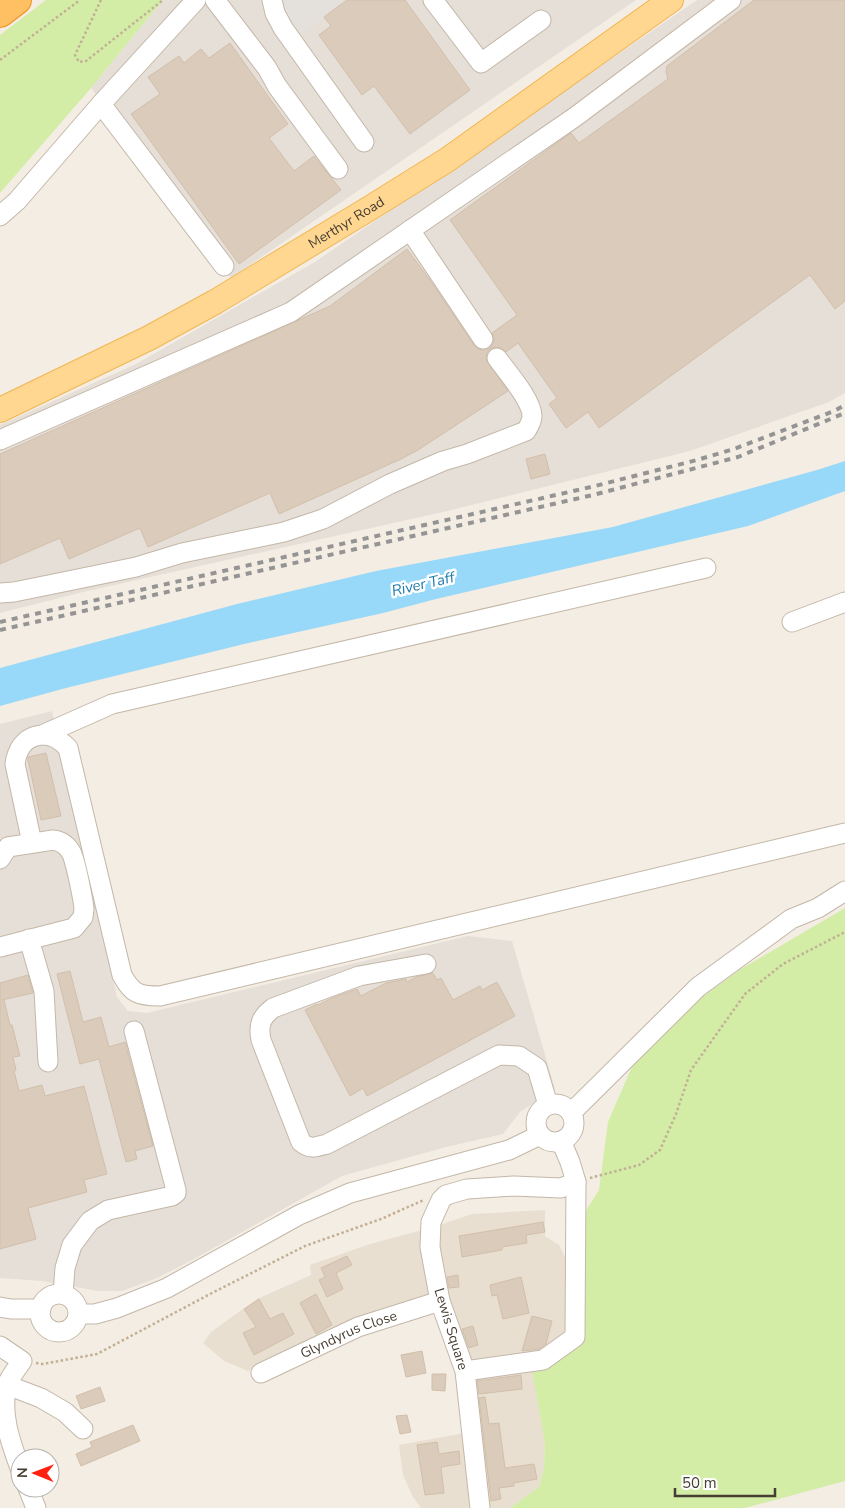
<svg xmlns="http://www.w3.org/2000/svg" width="845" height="1508" font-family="'Nunito Sans',sans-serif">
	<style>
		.residential { fill: #e8dfd1 }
		.industrial { fill: #e5dfd8 }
		.green { fill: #d3eda7 }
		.parking { fill: #e4e0dc }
		.water { fill: #98d8f8 }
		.building { fill: #dacbba; stroke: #d2bfaa }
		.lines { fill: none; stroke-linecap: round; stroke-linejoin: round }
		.minor-casing { stroke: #c3b7a8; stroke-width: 21 }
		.major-casing { stroke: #f1b654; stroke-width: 26 }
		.highway-casing { stroke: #ef9422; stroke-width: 30 }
		.path { stroke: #c3af94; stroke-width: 2.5; stroke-dasharray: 2.5 2.5; stroke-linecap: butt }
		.minor { stroke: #fff; stroke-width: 19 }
		.major { stroke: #ffd791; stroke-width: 24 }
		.highway { stroke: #ffbf63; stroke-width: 28 }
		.rail { stroke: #949494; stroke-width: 4; stroke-dasharray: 6 6; stroke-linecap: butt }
		.labels { text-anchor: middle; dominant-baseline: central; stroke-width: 5; stroke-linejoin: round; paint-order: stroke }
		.street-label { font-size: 14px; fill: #463d33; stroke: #fff }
		.water-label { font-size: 15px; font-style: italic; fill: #1e7bac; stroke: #fff }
	</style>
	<rect width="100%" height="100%" fill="#f4ede3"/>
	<path class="residential" d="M545,1210V1236L559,1245L566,1259L570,1331L531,1358L545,1444L544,1468L539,1487L510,1508H421L413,1497L403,1475L399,1445L476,1431L449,1306L421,1298L384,1308L248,1371L224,1361L203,1343L211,1332L257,1299L311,1275L310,1265L370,1244L437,1226L472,1214Z"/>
	<path class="industrial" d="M163,0H636L231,278L91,88Z
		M697,0H845V393L829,402L690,451L443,512L83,592L0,613V425L136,364L315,262Z
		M52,711L117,997L128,1011L147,1013L468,936L512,941L555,1089L520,1112L503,1134L446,1147L342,1176L194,1259L157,1278L122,1291H98L42,1281L0,1278V724Z"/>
	<path class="green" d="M46,0H163L91,88L0,193V35Z
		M845,908V1481L745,1508H510L539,1487L544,1468L545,1444L532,1369L580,1339L582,1217L599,1190L608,1122L634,1062L691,1005L741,969Z"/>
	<path class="parking" d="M281,0H346L299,35L277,3Z"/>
	<path class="water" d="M845,461V491L748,526L436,599L383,613L244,644L66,688L0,706V668L237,604L376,571L613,527L817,470Z"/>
	<path class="building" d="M347,0H405L470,90L410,134L374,86L362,95L319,35L331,26L324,17Z
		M754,0H845V301L835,309L810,275L599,428L588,412L566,428L549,404L557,398L518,343L506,352L501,348L495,347L490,349L487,353L486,360L508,391L418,450L399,460L279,514L270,493L148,547L140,528L69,559L60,538L0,564V454L330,306L407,249L432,283L474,345L478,349L483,350L490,348L493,344L494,339L492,333L517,315L450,220L571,133L579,143L668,79L666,72L667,66Z
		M230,43L288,124L269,138L294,171L314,156L341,190L239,264L131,114L160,94L148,77L179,56L184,63L201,49L209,58Z
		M545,454L550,474L531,479L526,459Z
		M46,753L61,816L41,820L28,760V757Z
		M70,971L83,1022L101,1017L109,1047L125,1042L153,1146L135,1151L137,1159L126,1162L99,1059L80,1064L57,974Z
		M433,973L437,980L441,978L453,1000L480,986L482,990L497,982L515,1016L367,1096L363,1088L350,1096L305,1010L317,1004L318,1005L332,998L357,989L361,996L386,983L406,979L407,982L416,977Z
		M28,975L33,993L2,1000H4L10,1025H12L20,1056L13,1057L16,1070L14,1071L19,1091L42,1085L45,1096L84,1086L107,1174L84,1180L87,1192L28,1208L36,1239L0,1249V983Z
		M543,1222L545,1232L526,1235L527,1243L502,1247V1250L462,1257L459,1236Z
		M347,1256L352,1265L336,1273L343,1289L327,1297L319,1280L325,1277L321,1268Z
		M458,1275L459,1287L449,1288L447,1277Z
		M521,1277L529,1313L503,1319L497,1295L492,1296L490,1285Z
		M316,1294L332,1325L316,1334L300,1303Z
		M259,1299L270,1319L283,1313L294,1334L254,1355L243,1333L256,1327L244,1309Z
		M532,1316L552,1321L546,1344L539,1349L522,1351Z
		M473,1326L478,1345L469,1348L462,1329Z
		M422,1351L426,1373L406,1377L401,1355Z
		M432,1374H446L445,1391L432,1390Z
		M521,1375L522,1389L479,1394L477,1381Z
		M100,1387L105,1401L81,1409L76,1396Z
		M485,1397L489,1424L499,1423L505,1468L534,1464L537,1479L514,1483V1486L499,1488L501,1499L491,1501L479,1398Z
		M407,1415L411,1432L400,1434L396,1416Z
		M133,1425L140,1441L81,1466L76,1454L92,1447L90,1442Z
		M437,1442L439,1454L459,1451L460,1464L441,1467L444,1493L425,1495L417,1445Z"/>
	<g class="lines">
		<g class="minor-casing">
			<g id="minor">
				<path d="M215,0L267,68L277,86L338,169"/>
				<path d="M272,0L275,13L283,28L364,142"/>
				<path d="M433,0L481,63L541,20"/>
				<path d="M101,104L224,266"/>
				<path d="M0,216L17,201L101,104L196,0"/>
				<path d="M410,230L483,339"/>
				<path d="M0,440L291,312L575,117L731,0"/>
				<path d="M0,593L14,592L73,580L136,567L182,553L284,532L323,519L390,484L443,461L467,454L526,431C529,426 532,422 532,416C532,400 507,372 497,358"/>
				<path d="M792,622L845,602"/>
				<path d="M42,735L112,704L706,568"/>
				<path d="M32,843L15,764C19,733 48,726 68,748L122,975C132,994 139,996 160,996L845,833"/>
				<path d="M0,859L8,847L53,840C61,841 68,846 72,854C76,864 83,898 84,909L83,917L74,928L0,947"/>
				<path d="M29,939L44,991L48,1062"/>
				<path d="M426,964L359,976L273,1008C261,1017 258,1025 261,1040L301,1142C310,1150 316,1147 327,1144L499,1055L519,1056L537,1068L548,1105"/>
				<circle cx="555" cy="1123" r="19"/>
				<path d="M571,1113L698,987L791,919L818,908L845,891"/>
				<circle cx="59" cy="1313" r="19"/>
				<path d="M63,1294L65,1268L72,1245L90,1221L108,1210L172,1196L176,1193V1190L134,1031"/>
				<path d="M0,1307L11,1309H41"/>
				<path d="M79,1314H95L117,1308L167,1288L299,1215L350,1193L509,1150L540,1135"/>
				<path d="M0,1346L22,1361C17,1368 11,1376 7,1384C0,1413 10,1441 20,1468"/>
				<path d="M465,1371L543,1360L575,1337L576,1182L570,1162L561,1141"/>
				<path id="s1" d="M261,1373L358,1327L440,1301"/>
				<path d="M7,1385L41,1398L65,1412L83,1429"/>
				<path d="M28,1488L36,1508"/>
				<path d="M480,1508L465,1371L440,1301L430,1247L431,1222L441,1200L446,1195L467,1189L514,1186L561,1188L576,1182"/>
			</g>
		</g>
		<g class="major-casing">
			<g id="major">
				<path id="s2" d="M0,410L149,338L215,302L370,208L447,160L671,0"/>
			</g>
		</g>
		<g class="highway-casing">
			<path id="highway" d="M0,13L17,0"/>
		</g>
		<path class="path" d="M101,0L75,55L79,62L86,61L163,0
			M0,60L80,0
			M590,1178L639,1165L660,1150L676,1114L691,1070L745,994L783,964L845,932
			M36,1363L43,1364L97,1354L212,1293L305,1246L381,1219L424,1200"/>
		<use href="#minor" class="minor"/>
		<use href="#major" class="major"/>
		<use href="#highway" class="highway"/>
		<path class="rail" d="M0,622L591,487L697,460L734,449L834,411L845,405
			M0,630L593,495L738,457L845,413"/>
	</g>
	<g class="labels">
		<g class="street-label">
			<text stroke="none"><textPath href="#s2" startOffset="394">Merthyr Road</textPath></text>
			<text transform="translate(451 1329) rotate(73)">Lewis Square</text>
			<text stroke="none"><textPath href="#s1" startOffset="96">Glyndyrus Close</textPath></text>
		</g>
		<g class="water-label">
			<text transform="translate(423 584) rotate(-13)">River Taff</text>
		</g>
	</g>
	<g transform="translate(35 1473) rotate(271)"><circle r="24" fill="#ffffff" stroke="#b5b1ad"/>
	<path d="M0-4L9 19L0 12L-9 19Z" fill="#ff210f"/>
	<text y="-8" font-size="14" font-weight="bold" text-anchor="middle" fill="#463d33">N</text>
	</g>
	<path d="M675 1488v8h100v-8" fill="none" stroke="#463d33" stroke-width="2.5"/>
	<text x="682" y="1488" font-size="15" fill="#463d33" stroke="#ffffff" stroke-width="4" paint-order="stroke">50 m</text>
</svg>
